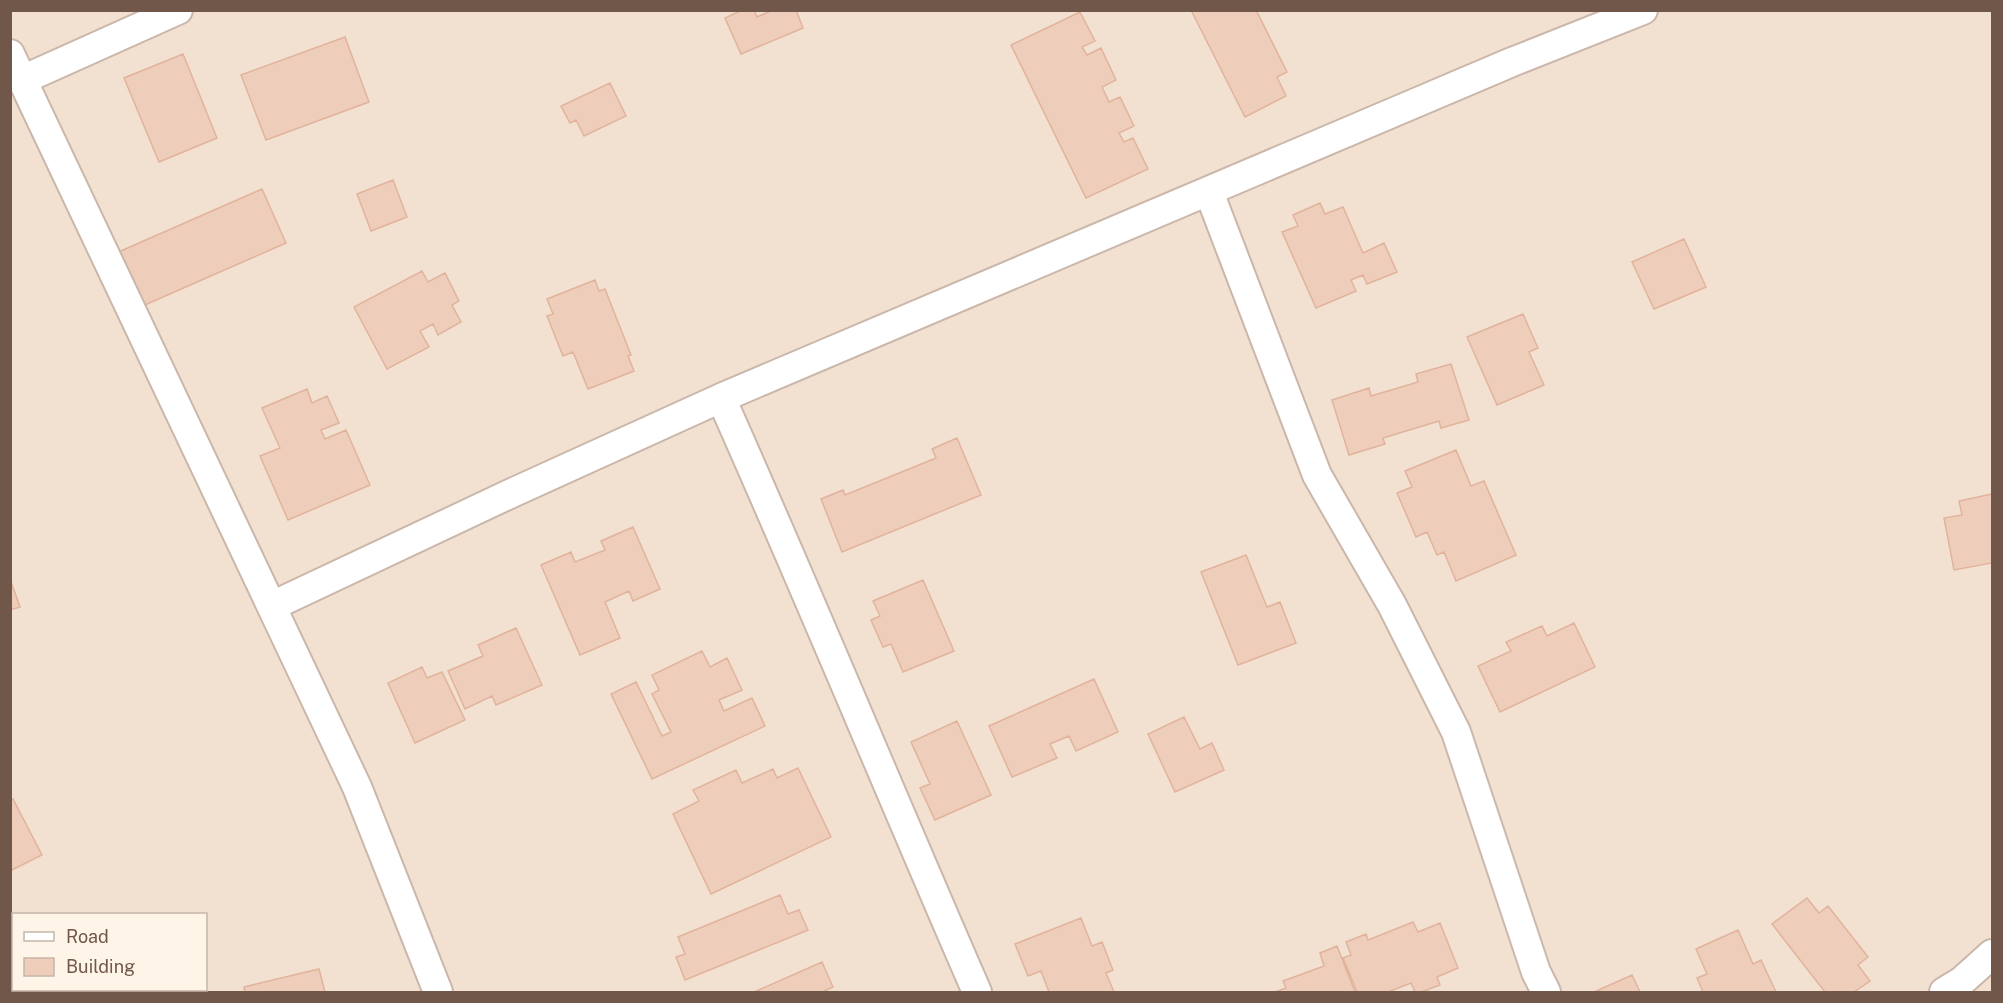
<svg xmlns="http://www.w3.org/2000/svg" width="2003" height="1003" font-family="'Public Sans',sans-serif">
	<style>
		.residential { fill: #f2e1d1; fill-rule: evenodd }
		.building { fill: #efcdbb; stroke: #e1b39c; stroke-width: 1.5 }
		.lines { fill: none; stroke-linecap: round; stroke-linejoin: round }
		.minor-casing { stroke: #cbb7aa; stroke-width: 32 }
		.minor { stroke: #fff; stroke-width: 28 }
	</style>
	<rect width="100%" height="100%" fill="#fbf0e2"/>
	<path class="residential" d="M10,11H1992V992H11ZM14,914H206V990H14Z"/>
	<path class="building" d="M742,10H754L757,17L773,10H796L803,28L741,54L725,18Z
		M1191,10H1256L1287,72L1277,77L1286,96L1245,117Z
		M1080,12L1095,41L1082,47L1087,55L1101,48L1116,80L1102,87L1109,102L1120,97L1134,126L1119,133L1124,142L1133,138L1148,169L1086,198L1011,45Z
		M345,37L369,102L266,140L241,75Z
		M183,54L217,138L159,162L124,78Z
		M610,83L626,116L584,136L576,120L570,123L561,106Z
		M393,180L407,217L371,231L357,194Z
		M262,189L286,243L138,308L114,254Z
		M1320,203L1325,214L1343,207L1363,253L1384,243L1397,272L1367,284L1363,275L1351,280L1356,291L1316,308L1282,232L1298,226L1293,215Z
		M1684,239L1706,287L1654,309L1632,262Z
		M422,271L428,282L445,273L459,301L452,305L461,322L438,335L433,324L420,331L429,347L387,369L354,307Z
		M595,280L599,291L605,289L631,355L628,356L634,371L588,389L573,352L563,356L547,316L553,314L547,299Z
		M1523,314L1538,348L1529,352L1544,385L1497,405L1467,337Z
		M1451,364L1469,420L1441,428L1439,421L1383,438L1385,444L1349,455L1332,400L1369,388L1371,396L1418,382L1416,374Z
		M307,389L312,403L327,396L339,423L321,430L325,439L346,430L370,485L288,520L260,456L280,448L262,408Z
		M957,438L981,495L842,552L821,499L843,490L845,495L936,458L932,449Z
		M1456,450L1471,486L1484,481L1516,555L1456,581L1444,552L1437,555L1427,532L1416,537L1397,493L1412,487L1405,471Z
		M1992,494V563L1954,570L1944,518L1962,515L1959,501Z
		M633,527L660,589L633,601L629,591L605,602L620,638L580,655L541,565L571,552L575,562L605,550L601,541Z
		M1246,555L1267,607L1280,602L1296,643L1238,665L1201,572Z
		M10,579L20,607L10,610Z
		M923,580L954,651L903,672L891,644L883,647L871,620L880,616L873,601Z
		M1574,623L1595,667L1500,712L1478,666L1511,651L1506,642L1542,626L1547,636Z
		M516,628L542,685L496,705L492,696L465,709L448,671L483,656L478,645Z
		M702,651L710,667L727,658L742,690L719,700L724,711L752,698L765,726L652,779L611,694L636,682L662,736L671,732L652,694L659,690L652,675Z
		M422,667L427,678L442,672L465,720L415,743L388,683Z
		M1094,679L1118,732L1076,751L1069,736L1050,744L1057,758L1012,777L989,726Z
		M1184,717L1200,749L1212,743L1224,770L1175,792L1148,734Z
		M957,721L991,795L935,820L920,788L930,784L911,742Z
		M798,768L831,837L711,894L673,814L699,801L693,790L736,770L742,783L773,769L777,778Z
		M13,799L42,855L10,871V800Z
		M780,895L788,914L799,910L808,930L685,980L676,957L685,954L678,937Z
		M1807,898L1819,913L1828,906L1868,957L1858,965L1870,981L1854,992H1825L1772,924Z
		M1081,918L1092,946L1102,942L1113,970L1106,973L1114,992H1049L1041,971L1028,976L1015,944Z
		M1413,922L1418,932L1440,923L1458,968L1437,977L1440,985L1421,992H1415L1411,983L1388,992H1357L1343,958L1351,955L1346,942L1366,934L1368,940Z
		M1738,930L1753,964L1761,960L1776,992H1703L1697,978L1707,974L1696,949Z
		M1337,946L1355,992H1275L1286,988L1283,981L1324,966L1320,953Z
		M822,962L833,987L822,992H754Z
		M319,969L325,992H245L244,987Z
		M1632,975L1640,992H1594Z"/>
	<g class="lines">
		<g class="minor-casing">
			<path id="minor" d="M10,54L357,787L438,992
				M22,80L178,10
				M1209,192L1317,475L1392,605L1456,732L1536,972L1546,992
				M721,398C809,595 891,795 977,992
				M272,606L514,492L721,398L1512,62L1643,10
				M1944,992L1962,981L1992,954"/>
		</g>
		<use href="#minor" class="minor"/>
	</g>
	<rect width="2003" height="1003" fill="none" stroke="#71564a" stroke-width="24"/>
	<rect x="12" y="913" width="195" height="78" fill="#fef4e8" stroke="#c6b5a9" stroke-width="1.5"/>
	<rect x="24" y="932" width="30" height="9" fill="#ffffff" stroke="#c6b5a9" stroke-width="1.5"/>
	<text x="66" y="943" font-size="18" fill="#71564a">Road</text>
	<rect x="24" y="958" width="30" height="18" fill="#efcdbb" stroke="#c6b5a9" stroke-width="1.5"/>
	<text x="66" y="973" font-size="18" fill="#71564a">Building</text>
</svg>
